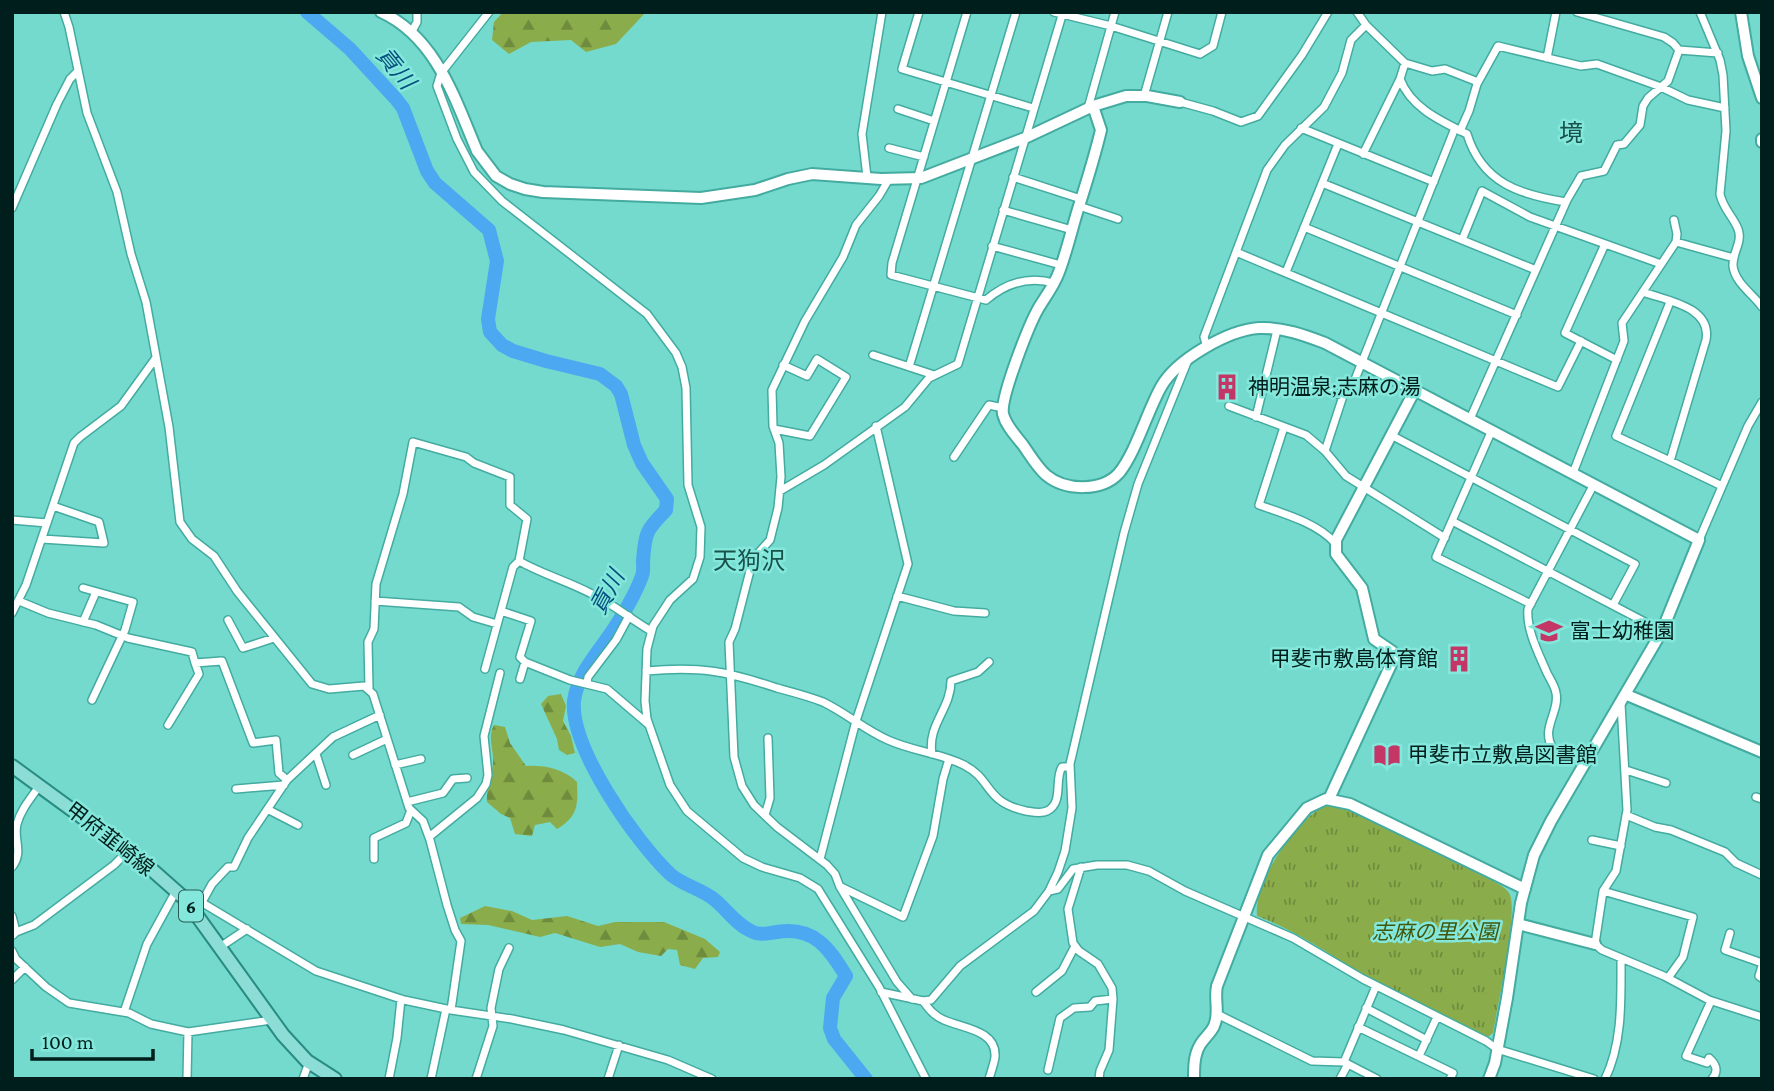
<svg xmlns="http://www.w3.org/2000/svg" width="1774" height="1091" font-family="'Crimson Pro','Noto Sans JP',serif">
	<style>
		.forest { fill: url(#forest-firs) }
		.park { fill: url(#park-tufts) }
		.lines { fill: none; stroke-linecap: round; stroke-linejoin: round }
		.river { stroke: #4ca9f1; stroke-width: 14 }
		.street-casing { stroke: #43aba0; stroke-width: 10 }
		.secondary-casing { stroke: #43aba0; stroke-width: 14 }
		.primary-casing { stroke: #288c82; stroke-width: 16 }
		.street { stroke: #fff; stroke-width: 7 }
		.secondary { stroke: #fff; stroke-width: 10 }
		.primary { stroke: #8bddd5; stroke-width: 12 }
		.labels { text-anchor: middle; dominant-baseline: central; stroke-width: 5; stroke-linejoin: round; paint-order: stroke }
		.shield { fill: #83e8db; stroke: #275b55; stroke-width: 2 }
		.shield-label { font-size: 19px; font-weight: bold; fill: #001e1b }
		.poi-label { font-size: 21px; fill: #001e1b; stroke: #83e8db; text-anchor: start }
		.street-label { font-size: 21px; fill: #001e1b; stroke: #83e8db }
		.park-label { font-size: 21px; font-style: italic; fill: #41570b; stroke: #83e8db }
		.water-label { font-size: 23px; font-style: italic; fill: #064f7e; stroke: #83e8db }
		.quarter-label { font-size: 24px; fill: #19514b; stroke: #83e8db }
	</style>
	<defs>
		<pattern id="forest-firs" width="22" height="20" patternUnits="userSpaceOnUse" patternTransform="scale(1.75)"><rect width="22" height="20" fill="#8bac4a"/><path d="M5 1l3.5 6h-7zM16 11l3.5 6h-7z" fill="#6f8b3d"/></pattern>
		<pattern id="park-tufts" width="24" height="20" patternUnits="userSpaceOnUse" patternTransform="scale(1.75)"><rect width="24" height="20" fill="#8bac4a"/><path d="M3 7l-1-3M5 7V3M7 7l1-3M15 17l-1-3M17 17v-4M19 17l1-3" fill="none" stroke="#6f8b3d"/></pattern>
	</defs>
	<rect width="100%" height="100%" fill="#75dace"/>
	<path class="forest" d="M503,12H646L616,44L586,52L571,40L531,42L509,54L492,40L494,22Z
		M561,694L566,706L563,721L571,736L575,753L567,755L559,750L557,739L541,704L548,696Z
		M494,725L505,727L510,743L526,766C545,765 564,769 577,782C578,806 578,816 557,829L550,822L535,825L532,836L515,834L510,818L501,814L487,802C486,788 492,777 493,763C494,749 487,738 494,725Z
		M485,906L512,911L532,920L567,916L598,926L615,922H664L705,939L720,952L718,957L703,958L695,969L680,965L677,950L668,949L661,956L638,952L620,944L600,947L555,933L540,937L488,925L461,924L460,918Z"/>
	<path class="park" d="M1325,805L1339,806L1351,811L1493,881C1500,885 1507,888 1510,895C1518,913 1497,1009 1493,1033L1488,1037C1448,1023 1394,993 1357,971C1325,951 1293,929 1257,916C1253,882 1296,821 1325,805Z"/>
	<g class="lines">
		<path class="river" d="M307,12L350,49L396,99L403,108L427,171L435,183L489,230L497,261L488,319L490,332L502,345L513,351L546,361L600,374L616,386L621,394L634,445L642,463L667,499L666,510C646,530 645,533 643,561C643,566 644,571 642,576C637,590 628,606 620,619C605,646 578,669 574,701C570,748 636,842 670,874C682,885 702,889 715,900C727,910 736,924 751,931C760,936 768,933 777,932C814,926 829,948 846,976L833,998L830,1028L834,1039L866,1079"/>
		<g class="street-casing">
			<path id="street" d="M64,12L69,27L87,113L117,192L131,254L146,302L169,427L180,522L192,539L214,556L237,591L312,684L329,689L364,686L373,694L409,808L423,821L430,840L447,905L455,930L461,941L451,1010
				M489,12L441,73L437,86L457,139L474,172L502,201L647,314L676,353L682,367L686,388L688,485L701,527L700,557L693,579L670,600L653,626L647,649L645,701L647,719L670,785L687,811L743,858L762,867L800,878L818,889L879,987L926,1079
				M919,12L902,69L1033,108
				M967,12L892,263L891,275L986,300C1006,283 1029,276 1054,283
				M1054,12L1111,26L1200,54L1213,46L1222,12
				M1357,12L1366,25L1405,63L1400,79C1411,108 1441,121 1467,134C1482,183 1520,195 1566,202
				M1577,12L1664,37L1673,43L1679,50L1718,53
				M1700,12L1720,60L1723,75L1726,131L1720,194C1723,209 1733,216 1738,229C1743,242 1732,253 1733,266C1735,283 1753,294 1762,307
				M411,33L417,22V12
				M1547,58L1556,12
				M1405,63L1432,71L1445,69L1478,82
				M1144,96L1168,12
				M1180,102L1213,111L1241,122L1258,116L1302,55L1328,12
				M1088,108L1115,12
				M898,109L934,121
				M1301,128L1434,182
				M1460,131L1469,111L1477,84L1498,46L1581,66L1597,64L1661,87L1688,100L1725,108
				M889,148L924,157
				M1363,154L1400,79
				M867,177L862,134L882,12
				M1013,177L1081,199
				M889,179L879,196L856,225L843,257L805,321L772,390L773,426L779,443L781,477L778,508L770,540L753,559L735,629L729,642L734,757L742,786L754,805L777,827L827,865L835,874L840,887L897,982L912,999
				M1322,183L1536,270
				M1079,206L1118,219
				M12,208L57,104L70,79L78,71
				M1003,210L1072,230
				M1674,220L1677,234L1676,242
				M1304,227L1517,315
				M1462,240L1482,191L1530,217L1661,264
				M1605,244L1565,333L1617,360
				M992,246L1061,265
				M1236,252L1558,387L1581,341
				M1286,272L1338,144
				M1643,292C1668,301 1712,307 1706,340L1670,461L1722,486
				M1670,302L1616,436L1670,461
				M1207,347L1204,337L1267,170L1285,145L1324,107L1342,73L1351,40L1366,25
				M873,355L934,375
				M909,367L1016,12
				M1313,385L1343,396
				M1229,406L1306,435L1325,451L1346,476L1445,538
				M1256,417L1277,330
				M1470,419L1567,200L1581,176L1604,171L1617,145L1624,144L1640,125L1643,106L1648,98L1668,81L1679,50
				M1284,427L1259,505C1285,514 1317,523 1335,543
				M774,429L810,436L846,377L817,359L807,376L783,365
				M1492,430L1436,557L1531,604
				M1391,435L1635,564L1613,605
				M1325,451L1345,390L1354,382L1455,128
				M954,457L989,405L1003,408
				M1573,473L1624,341L1622,323L1676,242L1734,258
				M780,491L824,465L905,407L929,378L958,364L1063,12
				M12,520L47,523
				M1452,521L1662,631
				M42,539L104,543L99,522L53,506
				M1699,540L1748,426L1762,402
				M519,561C542,574 567,581 590,593C612,603 630,619 651,631
				M83,588L133,602L125,630L92,700
				M897,596L954,611L985,613
				M19,601L48,613L96,625L128,638L192,652L195,663L222,661L253,743L276,740L279,773L287,780
				M375,601L459,607L473,617L497,624
				M501,611L531,621L520,657L525,662L570,680L607,689L648,724
				M12,613L26,585L74,443L80,437L121,406L155,359
				M228,620L243,648L274,638
				M83,622L96,592
				M646,671C700,666 726,671 777,688C792,692 808,696 823,702C846,713 865,730 888,740C912,751 940,753 964,765C993,780 984,802 1026,811C1033,812 1041,814 1047,811C1064,803 1054,779 1062,767H1070
				M520,679L525,662
				M587,683L588,677L616,640L629,616
				M369,688L368,642L374,629L376,584L403,494L413,442L466,457L474,463L510,477V505L527,519L519,561L513,567L485,669
				M1621,704L1627,810L1616,871L1603,891L1595,944L1602,950L1664,976L1709,1000L1762,1017
				M168,725L199,674L195,663
				M316,754L326,785
				M932,754C927,725 951,709 951,681L978,672L989,662
				M353,755L387,739
				M1587,761C1576,755 1559,758 1552,747C1541,728 1560,711 1556,693C1555,686 1550,679 1547,673C1539,654 1526,630 1528,609L1594,484
				M395,765L421,759
				M1626,770L1666,783
				M236,789L284,785
				M1756,797L1762,799
				M407,802L443,793L453,779L467,778
				M269,810L298,825
				M765,815L770,798L768,738
				M1626,815L1655,827L1671,830L1725,852L1736,863L1762,875
				M429,837L477,798L486,784L488,775L484,736L500,673
				M1592,840L1621,846
				M374,859V838L406,823L411,810
				M820,859L856,721L908,564L876,426
				M12,867C24,852 13,839 17,824C21,809 31,798 40,785
				M1081,867L1068,909L1073,943L1079,951L1098,964L1112,988L1113,999L1109,1050L1100,1071L1099,1079
				M841,887L903,917L933,836L943,779L949,759
				M1049,891L1058,889L1073,869L1097,865H1127L1149,871L1185,891L1293,938L1363,979L1486,1041L1497,1049L1594,1079
				M1603,891L1693,917L1683,957L1668,978
				M202,902L212,884L228,867H234L248,838L287,780L333,737L380,715
				M12,916L16,932L13,935
				M16,932L34,925L114,865L128,851
				M1730,933L1725,950L1762,963
				M220,947L247,929
				M12,951L16,959L46,987L69,1003L129,1013L151,1024L188,1032L272,1020
				M1762,966L1759,976L1762,978
				M12,980L25,967
				M881,992L923,1001L931,1000L960,966L1034,911L1049,891L1058,872L1065,851L1072,808L1070,764L1124,533L1138,484L1188,360
				M1036,992L1062,971L1075,946
				M923,1001C929,1009 934,1016 944,1020C962,1028 997,1030 995,1057C994,1064 991,1072 989,1079
				M1711,1001L1686,1056L1707,1063L1709,1058C1716,1064 1719,1071 1712,1079
				M1366,1008L1427,1040
				M124,1012L147,944L176,891L196,899L316,971L404,1000L451,1010L512,1019L564,1030L668,1060L712,1079
				M1217,1014L1312,1061L1344,1062L1377,1079
				M1358,1027L1453,1073L1450,1079
				M1419,1056L1437,1017
				M1344,1062L1376,986
				M1048,1070L1060,1018L1074,1008L1090,1007L1095,1001L1113,999
				M187,1079L188,1032
				M303,1079L309,1062
				M389,1079L397,1038L401,999
				M431,1079L446,1009
				M476,1079L493,1026L491,1008L499,969L509,948
				M608,1079L619,1045
				M1340,1079L1348,1064
				M1605,1079C1623,1043 1621,997 1621,958"/>
		</g>
		<g class="secondary-casing">
			<path id="secondary" d="M381,12C436,37 455,99 477,151L496,176L510,184L525,189L543,192L701,198L755,190L788,179L812,174L881,179L921,178L1025,138L1093,106L1126,96H1147L1180,102
				M1741,12L1748,56L1762,98
				M1093,106L1101,130C1095,155 1087,181 1079,206C1072,228 1067,251 1059,272C1054,286 1045,297 1038,309C1029,325 1000,398 1003,414C1006,426 1016,436 1023,445C1030,455 1037,467 1046,475C1065,491 1102,492 1119,473C1136,452 1147,412 1161,387C1176,360 1228,330 1259,328C1282,327 1304,335 1325,343L1699,540L1662,631L1551,821L1534,855L1521,903L1507,998L1495,1063L1489,1079
				M1762,139V142
				M1627,695L1762,752
				M1329,799L1394,658L1393,652L1374,639L1362,588L1336,554V540L1415,390
				M1518,924L1595,944
				M1194,1079C1194,1067 1194,1055 1200,1045C1204,1038 1211,1033 1214,1026C1220,1013 1214,999 1217,986L1268,855L1307,808L1326,799L1350,804L1525,889"/>
		</g>
		<g class="primary-casing">
			<path id="primary" d="M12,766L142,861L185,899L283,1035L307,1061L335,1079"/>
		</g>
		<use href="#street" class="street"/>
		<use href="#secondary" class="secondary"/>
		<use href="#primary" class="primary"/>
	</g>
	<defs>
		<g id="building-bare" transform="scale(2.1)"><path d="M-4-6H4V6H1V3H-1V6H-4ZM-2.5-4.3h1.7v1.8h-1.7ZM.8-4.3h1.7v1.8H.8ZM-2.5-1h1.7V.8h-1.7ZM.8-1h1.7V.8H.8Z" fill="#c43665" stroke="#83e8db" stroke-width="2.5" paint-order="stroke"/></g>
		<g id="school-bare" transform="scale(2.1)"><path d="M0-5L7-2L0 1L-7-2ZM-4 1L0 2.5L4 1V4Q0 6-4 4Z" fill="#c43665" stroke="#83e8db" stroke-width="2.5" paint-order="stroke"/></g>
		<g id="library-bare" transform="scale(2.1)"><path d="M-6-4Q-3-5.5-.7-3.5V5Q-3 3-6 4ZM6-4Q3-5.5 .7-3.5V5Q3 3 6 4Z" fill="#c43665" stroke="#83e8db" stroke-width="2.5" paint-order="stroke"/></g>
	</defs>
	<g fill-rule="evenodd">
		<use href="#building-bare" x="1227" y="387"/>
		<use href="#school-bare" x="1549" y="631"/>
		<use href="#building-bare" x="1459" y="659"/>
		<use href="#library-bare" x="1387" y="755"/>
	</g>
	<g class="labels">
		<rect class="shield" x="179" y="890.5" width="24" height="31" rx="5"/>
		<g class="shield-label">
			<text x="191" y="906">6</text>
		</g>
		<g class="poi-label">
			<text x="1248" y="387">神明温泉;志麻の湯</text>
			<text x="1570" y="631">富士幼稚園</text>
			<text x="1438" y="659" text-anchor="end">甲斐市敷島体育館</text>
			<text x="1408" y="755">甲斐市立敷島図書館</text>
		</g>
		<g class="street-label">
			<text transform="translate(110 839) rotate(38)">甲府韮崎線</text>
		</g>
		<g class="park-label">
			<text x="1435" y="932">志麻の里公園</text>
		</g>
		<g class="water-label">
			<text transform="translate(396 68) rotate(51)">貢川</text>
			<text transform="translate(607 592) rotate(-62)">貢川</text>
		</g>
		<g class="quarter-label">
			<text x="1571" y="132">境</text>
			<text x="749" y="560">天狗沢</text>
		</g>
	</g>
	<rect width="1774" height="1091" fill="none" stroke="#001e1b" stroke-width="28"/>
	<path d="M32 1049v10h121v-10" fill="none" stroke="#001e1b" stroke-width="3.5"/>
	<text x="42" y="1049" font-size="21" fill="#001e1b" stroke="#83e8db" stroke-width="5" paint-order="stroke">100 m</text>
</svg>
